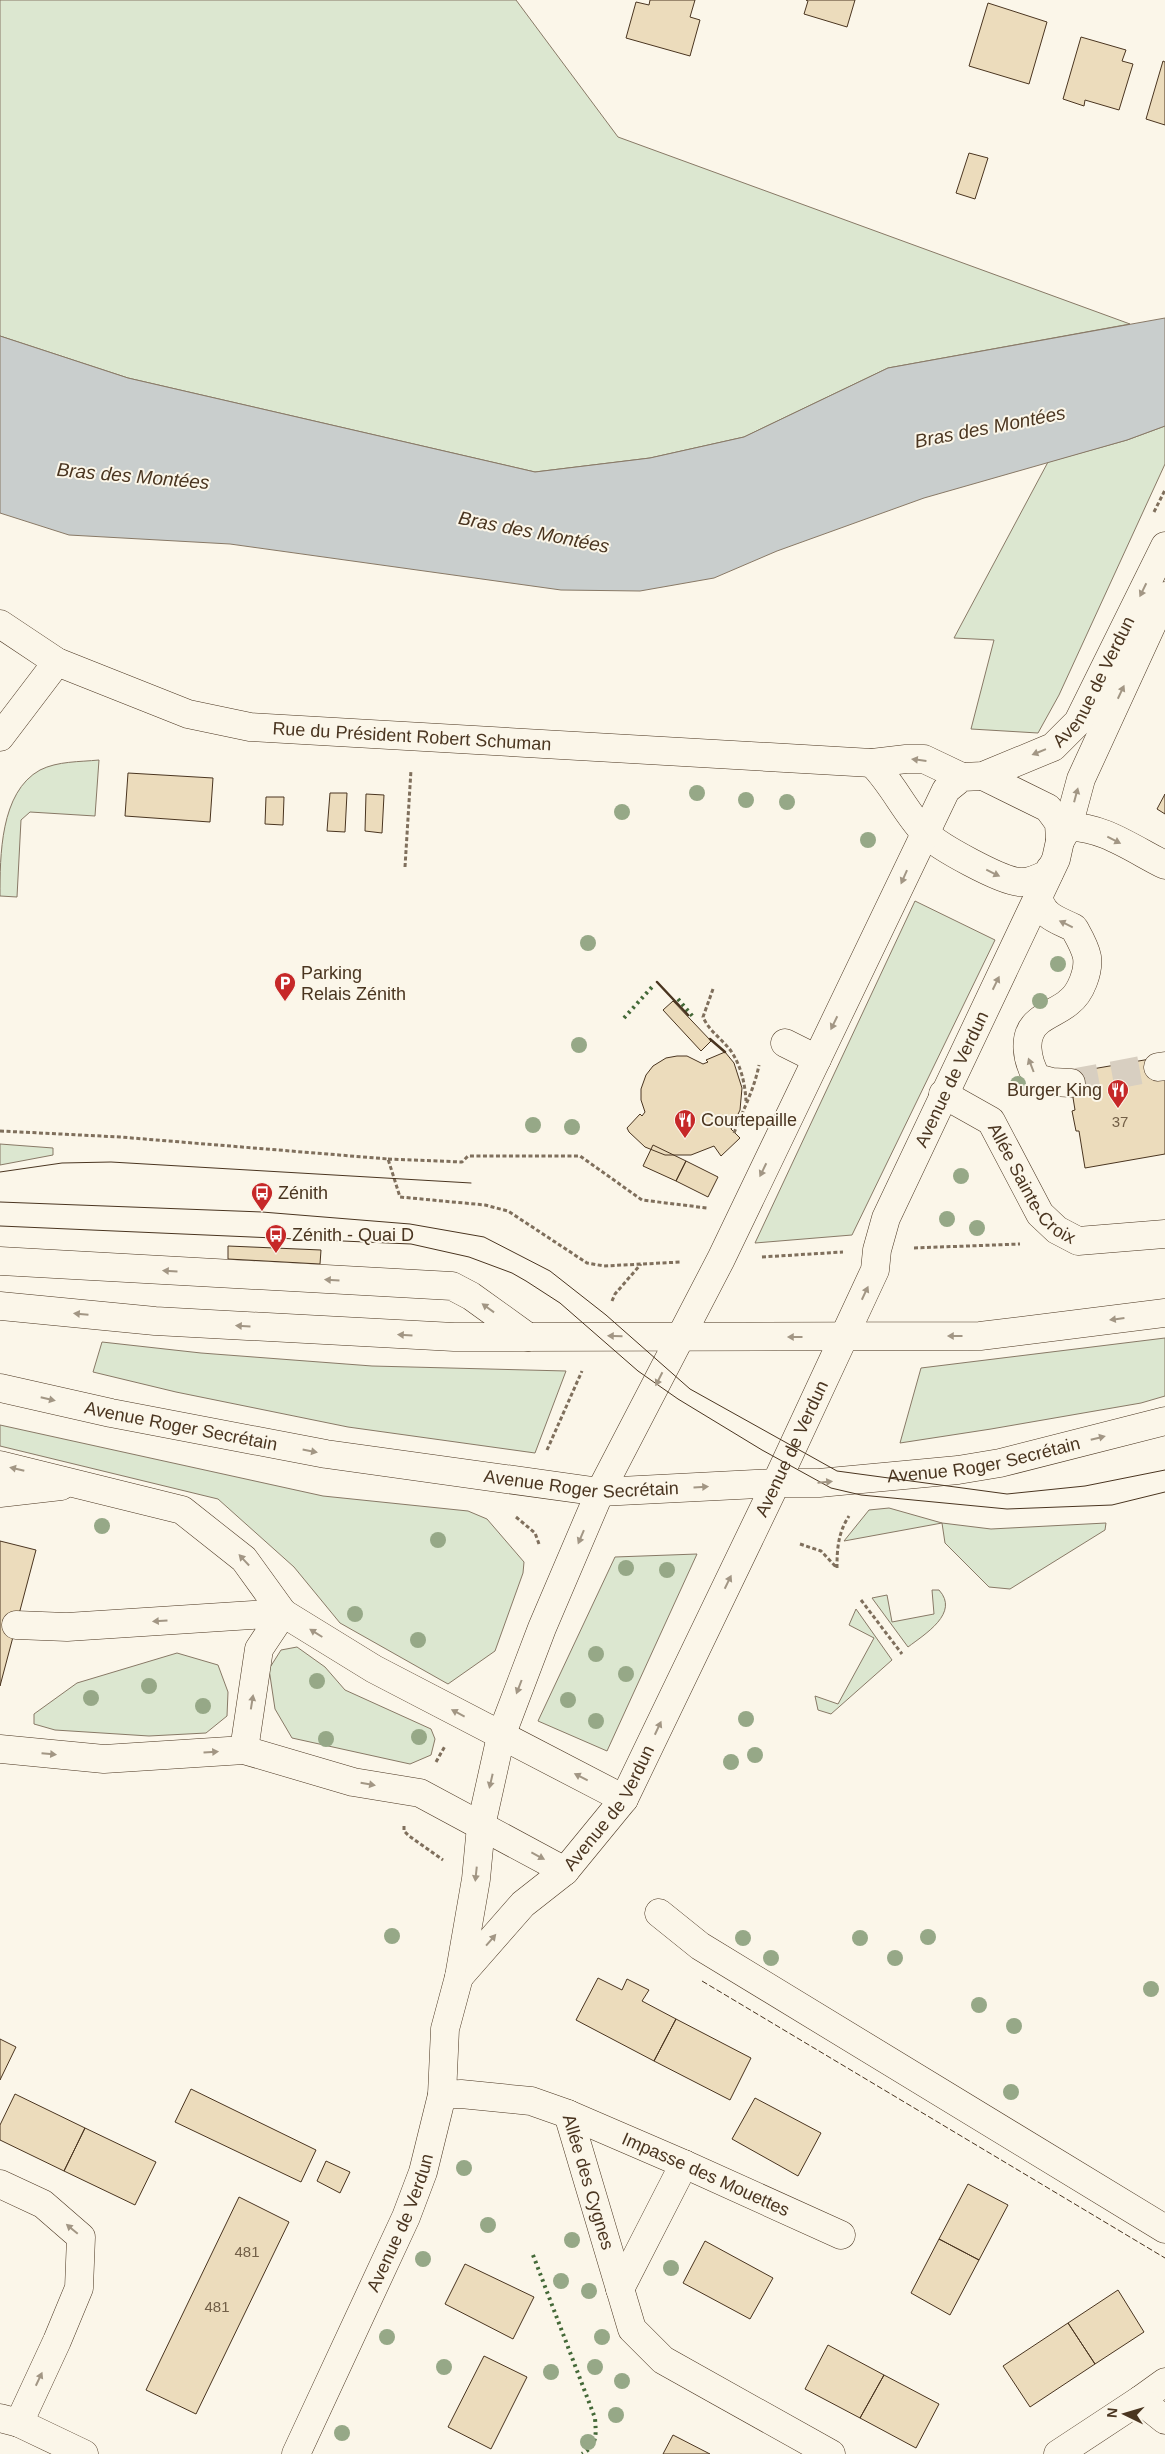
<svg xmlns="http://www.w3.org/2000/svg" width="1165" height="2454" font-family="Arial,sans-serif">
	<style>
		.green { fill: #dce7d0; stroke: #887966 }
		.water { fill: #c9cecd; stroke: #887966 }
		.building { fill: #ecdcbc; stroke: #4a3520 }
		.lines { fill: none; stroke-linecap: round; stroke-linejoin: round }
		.minor-tunnel { stroke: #d8cfc1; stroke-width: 28; stroke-dasharray: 28 14; stroke-linecap: butt }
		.minor-casing { stroke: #4a3520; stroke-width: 29 }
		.major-casing { stroke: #4a3520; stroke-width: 29 }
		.path { stroke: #7f6f5c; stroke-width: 3; stroke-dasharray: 4 2.5; stroke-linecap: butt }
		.minor { stroke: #fbf6e9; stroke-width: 28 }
		.major { stroke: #fbf6e9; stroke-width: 28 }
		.tram { stroke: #4a3520; stroke-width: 1 }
		.hedge { stroke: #436837; stroke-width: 4; stroke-dasharray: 2.5 4; stroke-linecap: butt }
		.fence { stroke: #4a3520; stroke-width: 1; stroke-dasharray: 6 2.5; stroke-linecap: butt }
		.wall { stroke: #4a3520; stroke-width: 2.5 }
		.tree { fill: #96a887 }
		.oneway { fill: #a29684 }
		.labels { text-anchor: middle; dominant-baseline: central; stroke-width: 4; stroke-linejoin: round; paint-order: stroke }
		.number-label { font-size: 15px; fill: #725f47 }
		.street-label { font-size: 18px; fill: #4a3520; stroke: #fbf6e9 }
		.poi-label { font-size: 18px; fill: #4a3520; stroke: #fbf6e9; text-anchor: start }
		.water-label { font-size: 19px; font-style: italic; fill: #4a3520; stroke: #fbf6e9 }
	</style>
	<rect width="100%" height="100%" fill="#fbf6e9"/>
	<path class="green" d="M0,0H516L618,137L1130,324L888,368L744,437L650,458L535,472L128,378L0,336Z
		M1165,426V464L1059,695L1038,733L971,729L994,640L954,638L1048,462L1127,440Z
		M99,760L95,816L30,812L21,820L17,897L0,896C0,856 0,792 40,770C58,761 79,762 99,760Z
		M915,901L995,940L852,1235L755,1243Z
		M0,1144L53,1148V1155L0,1165Z
		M1165,1338V1396L1141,1403L991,1429L900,1443L921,1368Z
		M102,1342L201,1353L372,1366L566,1371L535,1453L348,1427L176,1392L93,1372Z
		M0,1425L323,1496L468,1511L487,1519L524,1562L523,1573L495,1651L448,1684L340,1623L294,1567L218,1499L0,1446Z
		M889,1508L942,1523L991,1529L1106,1523L1105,1530L1010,1589L989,1587L945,1543L942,1523L844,1541L869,1510Z
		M697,1554L607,1751L538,1721L615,1557Z
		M932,1590H939C960,1613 925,1634 908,1647L872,1598L887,1595L892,1622L934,1614Z
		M856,1609L892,1660L831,1714L818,1710L815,1696L838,1704L874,1638L849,1625Z
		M297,1647L325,1667L345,1690L431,1729L435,1739L431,1755L410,1764L292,1738L275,1709L269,1669L281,1650Z
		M177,1653L218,1665L228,1692L227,1716L206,1733L149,1736L55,1730L34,1724V1714L77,1683Z"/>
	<path class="water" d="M1165,318V426L1127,440L924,498L777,551L714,578L640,591L561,590L230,544L69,535L0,513V336L128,378L535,472L650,458L744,437L888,368Z"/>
	<path class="building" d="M650,0H695L690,17L700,20L690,56L626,38L636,2L649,5Z
		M806,0H855L847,27L804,14L808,1Z
		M988,3L1047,22L1029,84L969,66Z
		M1081,37L1126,50L1122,61L1133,64L1119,110L1085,100L1084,106L1063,99Z
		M1163,61L1165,62V125L1146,119Z
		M969,153L988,158L975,199L956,193Z
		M128,773L213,778L210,822L125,816Z
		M330,793H347L345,832L327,831Z
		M366,794L384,795L382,833L365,831Z
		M1165,794V814L1157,809Z
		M266,797H284L283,825L265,824Z
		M673,1001L711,1041L701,1051L663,1010Z
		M725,1052L734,1063L742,1088L740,1110L731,1129L740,1138L721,1156L714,1146L691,1155H665L645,1147L629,1132L627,1128L640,1114L642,1116L645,1112L641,1100V1089L646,1075L653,1066L666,1058L677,1056H687L703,1064L708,1062L706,1060Z
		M1156,1058L1165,1079V1154L1085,1168L1079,1131H1076L1072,1111L1075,1110L1069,1073Z
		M653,1145L686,1161L676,1181L643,1166Z
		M686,1161L718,1177L708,1197L676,1181Z
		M228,1246L321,1250L320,1264L228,1259Z
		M0,1541L36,1550L0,1686Z
		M598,1978L622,1990L627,1979L649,1990L642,2001L676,2019L654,2061L576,2020Z
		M676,2019L751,2058L730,2100L654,2061Z
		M0,2039L16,2047L0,2080Z
		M191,2089L316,2150L301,2182L175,2122Z
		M15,2094L85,2128L64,2171L0,2140V2125Z
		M755,2098L821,2133L798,2176L732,2139Z
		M85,2128L156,2162L135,2205L64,2171Z
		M326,2161L350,2172L340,2193L317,2181Z
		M968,2184L1008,2205L979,2260L939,2239Z
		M239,2197L289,2222L196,2414L146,2390Z
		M939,2239L979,2260L950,2315L911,2293Z
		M705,2241L773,2278L750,2319L683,2283Z
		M465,2264L534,2297L513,2339L445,2304Z
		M1118,2290L1144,2332L1095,2364L1068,2323Z
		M1068,2323L1095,2364L1030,2407L1003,2366Z
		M828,2345L884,2375L860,2418L805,2389Z
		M484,2356L527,2377L491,2449L448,2427Z
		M884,2375L939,2404L916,2448L860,2418Z
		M673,2435L710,2454H663Z"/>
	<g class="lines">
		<path class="minor-tunnel" d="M1071,1083L1158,1067"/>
		<g class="minor-casing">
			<g id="minor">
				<path id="s1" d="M0,624L57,662L188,714L250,727L872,763L906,759H924L962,777"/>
				<path d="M0,737L57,662"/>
				<path d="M872,763C893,784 905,812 925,833C939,847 1001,881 1020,882C1030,883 1039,878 1049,873L1050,869"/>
				<path d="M983,776L1048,808L1059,823L1060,841"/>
				<path d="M1068,827C1101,825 1136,851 1165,865"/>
				<path d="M1038,896C1043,917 1056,919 1074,928C1079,937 1085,947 1087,957C1089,971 1081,993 1069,1002C1060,1010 1049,1013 1039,1021C1021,1035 1027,1061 1037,1078L1052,1082L1071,1083"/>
				<path d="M785,1043L817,1059"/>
				<path d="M1158,1067L1165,1066"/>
				<path id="s2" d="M943,1094L991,1121L1040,1214L1057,1230L1078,1241L1165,1234"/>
				<path d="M0,1465L182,1510L244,1559L283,1613L259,1649L244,1750"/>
				<path d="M0,1493L61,1486"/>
				<path d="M16,1625L67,1627L283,1613L374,1669L624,1799"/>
				<path d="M0,1749L104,1759L244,1750L353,1782L420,1793L565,1871"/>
				<path d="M659,1913L700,1946L1165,2229"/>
				<path id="s3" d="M459,1977L523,1904L565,1871L624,1799L776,1483L875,1270L877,1250L886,1218L1056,859L1060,841L1068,827L1081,779L1165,596"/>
				<path id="s4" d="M442,2095L461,2094L531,2101L568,2114L684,2164L841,2235"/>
				<path id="s5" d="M568,2114L632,2329L663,2360L831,2454"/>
				<path d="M0,2184L43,2204L81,2237L79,2288L57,2341L19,2423"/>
				<path d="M620,2289L684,2164"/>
				<path d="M1140,2400L1165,2382"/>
				<path d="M0,2418L19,2423L84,2454"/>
				<path id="s6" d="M296,2454L406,2217L423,2172L442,2095L445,2029L459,1977L476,1879L481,1826L501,1736L542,1628L600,1492L721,1259L946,790L962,777L983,776L1053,747L1078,722L1165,546"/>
				<path d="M1058,2454L1140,2400L1165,2420"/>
			</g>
		</g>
		<g class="major-casing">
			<g id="major">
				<path d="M0,1261L452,1286L471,1296L528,1337"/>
				<path d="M0,1306L155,1321L454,1337L980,1336L1165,1313"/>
				<path id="s7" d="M0,1388L111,1413L326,1454L600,1492L776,1483H819L958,1470L1000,1463L1165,1421"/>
			</g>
		</g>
		<path class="path" d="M1154,512L1165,490
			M405,867L411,770
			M713,989L703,1017C709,1031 722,1039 731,1051C741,1066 745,1083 746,1101
			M0,1131L120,1137L388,1159L400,1197L485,1205L508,1211L587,1263L604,1266L681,1262
			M734,1133C743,1110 754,1090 759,1065
			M388,1159L462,1162L468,1156H580L642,1200L707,1208
			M914,1248L1020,1244
			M762,1257L843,1252
			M612,1301L615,1294L641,1264
			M547,1450L582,1371
			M516,1517L535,1533L539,1544
			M800,1544L821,1551L837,1568
			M837,1568C837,1549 838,1533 849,1516
			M861,1600L902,1654
			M436,1762L445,1746
			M404,1826V1831L409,1836L443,1860"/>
		<use href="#minor" class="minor"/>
		<use href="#major" class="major"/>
		<path class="tram" d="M0,1172L62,1163L111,1162L471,1183
			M0,1202L262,1212L410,1224L484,1237L550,1271L606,1315L690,1389L837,1471L1007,1494L1085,1486L1165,1470
			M0,1226L411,1244L469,1257L512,1273L526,1281L560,1303L638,1371L678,1399L762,1450L831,1488L861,1495L1007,1509L1112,1505L1165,1492"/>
		<path class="hedge" d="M678,999L694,1018
			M624,1018L652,987
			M533,2255L595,2418C596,2434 598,2445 582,2454"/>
		<path class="fence" d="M702,1981L1165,2258"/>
		<path class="wall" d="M657,982L688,1015
			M710,1039L725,1052"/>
	</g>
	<g class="tree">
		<circle cx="697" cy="793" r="8"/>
		<circle cx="746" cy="800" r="8"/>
		<circle cx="787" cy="802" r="8"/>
		<circle cx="622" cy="812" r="8"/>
		<circle cx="868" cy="840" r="8"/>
		<circle cx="588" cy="943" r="8"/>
		<circle cx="1058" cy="964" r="8"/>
		<circle cx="1040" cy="1001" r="8"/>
		<circle cx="579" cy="1045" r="8"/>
		<circle cx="1018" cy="1084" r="8"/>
		<circle cx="533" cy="1125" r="8"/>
		<circle cx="572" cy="1127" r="8"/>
		<circle cx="961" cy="1176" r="8"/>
		<circle cx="947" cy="1219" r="8"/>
		<circle cx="977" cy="1228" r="8"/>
		<circle cx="102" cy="1526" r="8"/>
		<circle cx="438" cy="1540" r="8"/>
		<circle cx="626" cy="1568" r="8"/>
		<circle cx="667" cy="1570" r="8"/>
		<circle cx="355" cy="1614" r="8"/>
		<circle cx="418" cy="1640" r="8"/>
		<circle cx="596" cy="1654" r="8"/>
		<circle cx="626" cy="1674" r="8"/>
		<circle cx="317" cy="1681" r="8"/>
		<circle cx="149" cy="1686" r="8"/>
		<circle cx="91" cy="1698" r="8"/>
		<circle cx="568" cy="1700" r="8"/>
		<circle cx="203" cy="1706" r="8"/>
		<circle cx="746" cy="1719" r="8"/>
		<circle cx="596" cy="1721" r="8"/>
		<circle cx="419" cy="1737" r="8"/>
		<circle cx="326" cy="1739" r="8"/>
		<circle cx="755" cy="1755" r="8"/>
		<circle cx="731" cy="1762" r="8"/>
		<circle cx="392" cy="1936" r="8"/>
		<circle cx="928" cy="1937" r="8"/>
		<circle cx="743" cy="1938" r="8"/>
		<circle cx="860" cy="1938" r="8"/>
		<circle cx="771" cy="1958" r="8"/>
		<circle cx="895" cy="1958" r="8"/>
		<circle cx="1151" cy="1989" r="8"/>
		<circle cx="979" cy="2005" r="8"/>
		<circle cx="1014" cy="2026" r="8"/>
		<circle cx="1011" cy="2092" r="8"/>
		<circle cx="464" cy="2168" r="8"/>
		<circle cx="488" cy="2225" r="8"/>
		<circle cx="572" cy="2240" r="8"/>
		<circle cx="423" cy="2259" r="8"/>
		<circle cx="671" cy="2268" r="8"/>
		<circle cx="561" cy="2281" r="8"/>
		<circle cx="589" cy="2291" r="8"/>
		<circle cx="387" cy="2337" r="8"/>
		<circle cx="602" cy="2337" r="8"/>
		<circle cx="444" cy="2367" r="8"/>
		<circle cx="595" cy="2367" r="8"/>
		<circle cx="551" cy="2372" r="8"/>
		<circle cx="622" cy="2381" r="8"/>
		<circle cx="616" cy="2415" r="8"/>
		<circle cx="342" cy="2433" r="8"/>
		<circle cx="588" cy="2442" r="8"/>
	</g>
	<defs><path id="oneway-solid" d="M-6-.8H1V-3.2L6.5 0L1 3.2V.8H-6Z" transform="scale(1.25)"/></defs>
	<g class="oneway">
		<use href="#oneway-solid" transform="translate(1143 590) rotate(116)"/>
		<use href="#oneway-solid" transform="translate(1121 692) rotate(-65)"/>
		<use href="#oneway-solid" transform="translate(1039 752) rotate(158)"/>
		<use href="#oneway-solid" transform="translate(919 760) rotate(-173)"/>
		<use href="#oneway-solid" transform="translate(1076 795) rotate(-75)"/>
		<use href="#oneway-solid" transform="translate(1114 840) rotate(27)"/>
		<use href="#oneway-solid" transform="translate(993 873) rotate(26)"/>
		<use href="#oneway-solid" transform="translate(904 877) rotate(114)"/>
		<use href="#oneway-solid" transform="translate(1066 924) rotate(-154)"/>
		<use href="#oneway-solid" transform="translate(996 983) rotate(-64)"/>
		<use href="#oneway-solid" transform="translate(834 1023) rotate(116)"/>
		<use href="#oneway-solid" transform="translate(1031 1065) rotate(-111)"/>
		<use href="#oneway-solid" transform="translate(763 1170) rotate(116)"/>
		<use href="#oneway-solid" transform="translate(170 1271) rotate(-177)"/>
		<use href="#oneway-solid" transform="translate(332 1280) rotate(-177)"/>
		<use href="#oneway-solid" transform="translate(865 1293) rotate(-65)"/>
		<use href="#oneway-solid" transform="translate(488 1308) rotate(-144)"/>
		<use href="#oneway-solid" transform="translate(81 1314) rotate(-175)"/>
		<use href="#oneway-solid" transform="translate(1117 1319) rotate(173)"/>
		<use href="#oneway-solid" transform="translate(243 1326) rotate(-177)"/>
		<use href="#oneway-solid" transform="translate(405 1335) rotate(-177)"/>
		<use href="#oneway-solid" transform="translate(615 1336) rotate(-179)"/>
		<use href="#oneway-solid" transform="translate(955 1336) rotate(180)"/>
		<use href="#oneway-solid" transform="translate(795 1337) rotate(-180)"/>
		<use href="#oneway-solid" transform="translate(659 1379) rotate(117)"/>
		<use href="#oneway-solid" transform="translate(48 1399) rotate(13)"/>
		<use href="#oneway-solid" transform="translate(1098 1438) rotate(-14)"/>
		<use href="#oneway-solid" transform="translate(310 1451) rotate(11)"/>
		<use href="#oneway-solid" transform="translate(17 1469) rotate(-167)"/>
		<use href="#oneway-solid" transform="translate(825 1482) rotate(-5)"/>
		<use href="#oneway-solid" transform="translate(701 1487) rotate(-3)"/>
		<use href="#oneway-solid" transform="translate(581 1537) rotate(113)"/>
		<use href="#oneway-solid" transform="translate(244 1560) rotate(-133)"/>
		<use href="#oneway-solid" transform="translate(728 1582) rotate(-64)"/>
		<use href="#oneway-solid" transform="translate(160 1621) rotate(176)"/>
		<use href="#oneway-solid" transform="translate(316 1633) rotate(-148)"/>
		<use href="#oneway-solid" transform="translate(519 1687) rotate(111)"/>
		<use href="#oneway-solid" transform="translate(252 1702) rotate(-81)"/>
		<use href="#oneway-solid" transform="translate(458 1713) rotate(-152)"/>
		<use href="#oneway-solid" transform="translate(658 1728) rotate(-65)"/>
		<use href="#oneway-solid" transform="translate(211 1752) rotate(-4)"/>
		<use href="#oneway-solid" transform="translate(49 1754) rotate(5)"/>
		<use href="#oneway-solid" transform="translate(581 1777) rotate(-153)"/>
		<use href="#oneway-solid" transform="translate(491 1781) rotate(103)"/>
		<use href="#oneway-solid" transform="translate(368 1784) rotate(10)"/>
		<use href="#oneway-solid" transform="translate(538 1856) rotate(28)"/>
		<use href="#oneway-solid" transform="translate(476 1874) rotate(96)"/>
		<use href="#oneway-solid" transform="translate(491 1940) rotate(-49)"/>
		<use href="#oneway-solid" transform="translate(72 2229) rotate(-140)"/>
		<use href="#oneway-solid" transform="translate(39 2379) rotate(-65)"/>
	</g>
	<defs>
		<g id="parking-pin" transform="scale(1.125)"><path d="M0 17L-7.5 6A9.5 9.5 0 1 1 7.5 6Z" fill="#c62828" stroke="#fbf6e9"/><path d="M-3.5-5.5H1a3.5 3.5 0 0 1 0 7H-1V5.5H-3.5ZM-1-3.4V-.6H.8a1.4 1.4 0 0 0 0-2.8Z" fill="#fff"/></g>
		<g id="restaurant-pin" transform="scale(1.125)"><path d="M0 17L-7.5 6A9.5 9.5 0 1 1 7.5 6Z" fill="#c62828" stroke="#fbf6e9"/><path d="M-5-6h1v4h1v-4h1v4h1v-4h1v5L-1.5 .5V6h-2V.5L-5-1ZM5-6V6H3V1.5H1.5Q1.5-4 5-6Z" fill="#fff"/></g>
		<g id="bus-pin" transform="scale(1.125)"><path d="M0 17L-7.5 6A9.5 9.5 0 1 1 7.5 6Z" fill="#c62828" stroke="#fbf6e9"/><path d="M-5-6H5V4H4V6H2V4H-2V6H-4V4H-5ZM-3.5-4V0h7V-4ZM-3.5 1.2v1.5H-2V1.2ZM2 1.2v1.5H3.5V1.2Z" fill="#fff"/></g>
	</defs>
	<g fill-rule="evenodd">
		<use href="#parking-pin" x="285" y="983"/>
		<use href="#restaurant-pin" x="1118" y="1090"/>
		<use href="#restaurant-pin" x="685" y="1120"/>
		<use href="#bus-pin" x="262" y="1193"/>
		<use href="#bus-pin" x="276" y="1235"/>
	</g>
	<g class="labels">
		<g class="number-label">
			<text x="1120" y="1121">37</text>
			<text x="247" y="2251">481</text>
			<text x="217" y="2306">481</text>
		</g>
		<g class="street-label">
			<text stroke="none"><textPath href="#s6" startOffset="1995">Avenue de Verdun</textPath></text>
			<text stroke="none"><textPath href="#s1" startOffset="435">Rue du Président Robert Schuman</textPath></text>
			<text stroke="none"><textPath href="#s3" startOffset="1036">Avenue de Verdun</textPath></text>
			<text stroke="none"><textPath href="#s2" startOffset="131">Allée Sainte-Croix</textPath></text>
			<text stroke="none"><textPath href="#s7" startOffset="185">Avenue Roger Secrétain</textPath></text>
			<text stroke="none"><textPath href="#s3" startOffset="632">Avenue de Verdun</textPath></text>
			<text stroke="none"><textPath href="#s7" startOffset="995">Avenue Roger Secrétain</textPath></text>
			<text stroke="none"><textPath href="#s7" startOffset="590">Avenue Roger Secrétain</textPath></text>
			<text stroke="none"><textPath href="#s3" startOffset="228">Avenue de Verdun</textPath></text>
			<text stroke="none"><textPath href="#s4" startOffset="279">Impasse des Mouettes</textPath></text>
			<text stroke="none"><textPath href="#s5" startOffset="71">Allée des Cygnes</textPath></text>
			<text stroke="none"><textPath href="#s6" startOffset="254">Avenue de Verdun</textPath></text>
		</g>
		<g class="poi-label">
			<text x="301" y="973">Parking<tspan x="301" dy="21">Relais Zénith</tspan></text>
			<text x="1102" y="1090" text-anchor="end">Burger King</text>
			<text x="701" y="1120">Courtepaille</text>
			<text x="278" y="1193">Zénith</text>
			<text x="292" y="1235">Zénith - Quai D</text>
		</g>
		<g class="water-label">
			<text transform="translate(990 427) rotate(-11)">Bras des Montées</text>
			<text transform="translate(133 476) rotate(5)">Bras des Montées</text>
			<text transform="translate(534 532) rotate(11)">Bras des Montées</text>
		</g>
	</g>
	<g transform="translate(1125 2414) rotate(275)" stroke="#fbf6e9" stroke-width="4" paint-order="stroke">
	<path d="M0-4L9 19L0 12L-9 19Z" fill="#4a3520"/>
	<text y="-8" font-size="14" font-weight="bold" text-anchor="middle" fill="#4a3520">N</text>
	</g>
</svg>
